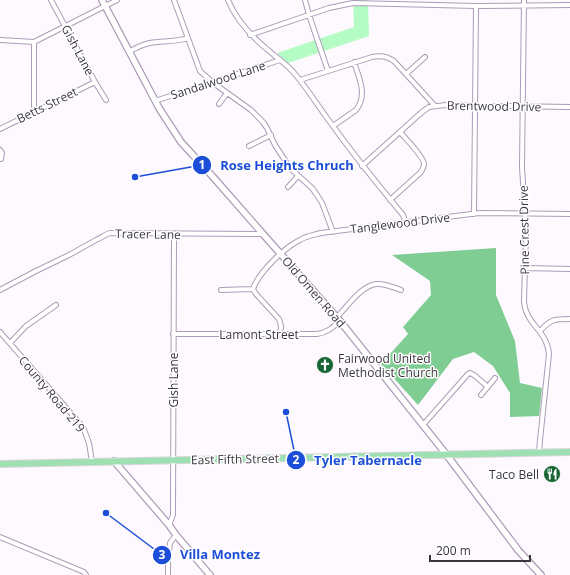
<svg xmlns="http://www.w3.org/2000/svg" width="570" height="575" font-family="'Open Sans',sans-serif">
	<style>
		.green { fill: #b4fbc4 }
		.forest { fill: #7fcd93 }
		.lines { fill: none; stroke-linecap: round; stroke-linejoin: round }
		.street-casing { stroke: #ac9cb7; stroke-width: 6 }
		.secondary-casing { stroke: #ac9cb7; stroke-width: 8 }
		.primary-casing { stroke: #d8d7d9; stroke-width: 8 }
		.street { stroke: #fff; stroke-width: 4 }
		.secondary { stroke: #fff; stroke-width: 5.5 }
		.primary { stroke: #9fe0b3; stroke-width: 6 }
		.labels { text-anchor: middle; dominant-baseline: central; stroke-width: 3; stroke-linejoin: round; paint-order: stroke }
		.street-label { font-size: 12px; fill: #3c3540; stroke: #fff }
		.poi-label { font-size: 12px; fill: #3c3540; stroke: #fff; text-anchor: start }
		.leader { fill: none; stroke: #1d4ed8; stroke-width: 1.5 }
		.callout-dot { fill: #1d4ed8; stroke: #fff; stroke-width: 1.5 }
		.mark-label { font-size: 12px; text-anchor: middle; font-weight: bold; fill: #fff }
		.callout-label { font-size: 13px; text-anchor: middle; font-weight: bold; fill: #1d4ed8; stroke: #fff; stroke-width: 3; stroke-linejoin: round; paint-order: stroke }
	</style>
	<rect width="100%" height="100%" fill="#fdf9ff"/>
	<path class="green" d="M353,0H368L369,36L288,63L277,53L354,27Z"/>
	<path class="forest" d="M496,248V295L515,341L520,383L542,388L539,416L510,417V393L493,366L474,352L453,359L418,405L381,364L408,334L403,327L431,295L430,281L392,255Z"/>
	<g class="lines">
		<g class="street-casing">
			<path id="street" d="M51,0L95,82L106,100
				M174,0L200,71L212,82L251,110L263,122L267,128L275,145L290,168L312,188L317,195L322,203L333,232
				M228,0C236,20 251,36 268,50C277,58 287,64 295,74C309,91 320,109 333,126C355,157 379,186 403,215L406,223
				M305,0L309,15L328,71
				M524,0L522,167L526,231L524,302C526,325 547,330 549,354L540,440L539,452
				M250,35L329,8L353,3L476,6L570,5
				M0,40L34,42L117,0
				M130,51C136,48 143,44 150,43C163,41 176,42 188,38
				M406,74L425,57
				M300,80L372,57C381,55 387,56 394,61L435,106
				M155,101L280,60
				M219,104L227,93
				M34,112V42
				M333,126L356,110C368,95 359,78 354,62
				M0,129L95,82
				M249,146L271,135
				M0,150L2,153L1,159
				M362,166L422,112L429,107L446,105L570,107
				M288,187L298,176
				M390,200L420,173C422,170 424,168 424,164C424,157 405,138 400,132
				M474,214L476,6
				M525,268L570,269
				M253,289C258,273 285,247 300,240C306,236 314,235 321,233L479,213L570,214
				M253,289L256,294L279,319L281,326L280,335
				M0,290L34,272L69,255L96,240C101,238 104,235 110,233L263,234
				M221,290L253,289
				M337,317C347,307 361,286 376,284C384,283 393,287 401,290
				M540,331C551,319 554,319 570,319
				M0,332L83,427L89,443L92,462
				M173,334H317C327,333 333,327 340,321
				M10,343L26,326L56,305
				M481,395L495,378
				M423,425L468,374L470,373L474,375L488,387
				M169,525L173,515L174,234
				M0,537L84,572L86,575
				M168,575V560L170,543L176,535"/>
		</g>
		<g class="secondary-casing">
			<path id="secondary" d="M102,0L159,108L181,142L214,178L263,234L340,321L446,454L518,550L541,575
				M114,461L169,525L176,535L210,575"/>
		</g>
		<g class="primary-casing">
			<path id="primary" d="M0,464L570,452"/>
		</g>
		<use href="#street" class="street"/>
		<use href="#secondary" class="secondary"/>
		<use href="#primary" class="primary"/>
	</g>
	<defs>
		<g id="church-disc" transform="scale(0.9)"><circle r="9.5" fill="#186635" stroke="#fff"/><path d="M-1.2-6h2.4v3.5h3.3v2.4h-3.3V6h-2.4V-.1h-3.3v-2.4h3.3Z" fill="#fff"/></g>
		<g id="restaurant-disc" transform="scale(0.9)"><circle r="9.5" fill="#186635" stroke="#fff"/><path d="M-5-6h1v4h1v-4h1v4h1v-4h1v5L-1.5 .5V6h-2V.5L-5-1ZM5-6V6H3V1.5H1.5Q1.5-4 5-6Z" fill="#fff"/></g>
	</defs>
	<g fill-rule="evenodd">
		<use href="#church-disc" x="325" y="365"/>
		<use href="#restaurant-disc" x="552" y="474"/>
	</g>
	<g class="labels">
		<g class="street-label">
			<text transform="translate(78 50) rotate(62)">Gish Lane</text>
			<text transform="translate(218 80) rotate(-18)">Sandalwood Lane</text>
			<text transform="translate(47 105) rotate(-26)">Betts Street</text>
			<text transform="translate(494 106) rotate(1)">Brentwood Drive</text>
			<text transform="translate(400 223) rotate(-7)">Tanglewood Drive</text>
			<text transform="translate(524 230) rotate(-91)">Pine Crest Drive</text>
			<text transform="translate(148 234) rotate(1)">Tracer Lane</text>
			<text transform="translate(314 292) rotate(49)">Old Omen Road</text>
			<text x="259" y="334">Lamont Street</text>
			<text transform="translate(173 380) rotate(-90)">Gish Lane</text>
			<text transform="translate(52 394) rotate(50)">County Road 219</text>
			<text transform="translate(235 459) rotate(-1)">East Fifth Street</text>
		</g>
		<g class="poi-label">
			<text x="338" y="358">Fairwood United<tspan x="338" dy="14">Methodist Church</tspan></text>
			<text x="539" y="474" text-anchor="end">Taco Bell</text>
		</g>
	</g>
	<path class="leader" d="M135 177L202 165M286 412L296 460M106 513L162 555"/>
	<g class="callout-dot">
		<circle cx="135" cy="177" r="4"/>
		<circle cx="286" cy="412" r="4"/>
		<circle cx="106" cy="513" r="4"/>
		<circle cx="202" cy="165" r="10"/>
		<circle cx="296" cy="460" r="10"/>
		<circle cx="162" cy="555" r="10"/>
	</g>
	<g class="mark-label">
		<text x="202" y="169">1</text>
		<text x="296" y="464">2</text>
		<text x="162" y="559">3</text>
	</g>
	<g class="callout-label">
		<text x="287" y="170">Rose Heights Chruch</text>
		<text x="368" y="465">Tyler Tabernacle</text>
		<text x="220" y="559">Villa Montez</text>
	</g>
	<path d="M430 555v6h100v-6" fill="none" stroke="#3c3540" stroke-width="2"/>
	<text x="436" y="555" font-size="12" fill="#3c3540" stroke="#ffffff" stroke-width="3" paint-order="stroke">200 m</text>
</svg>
